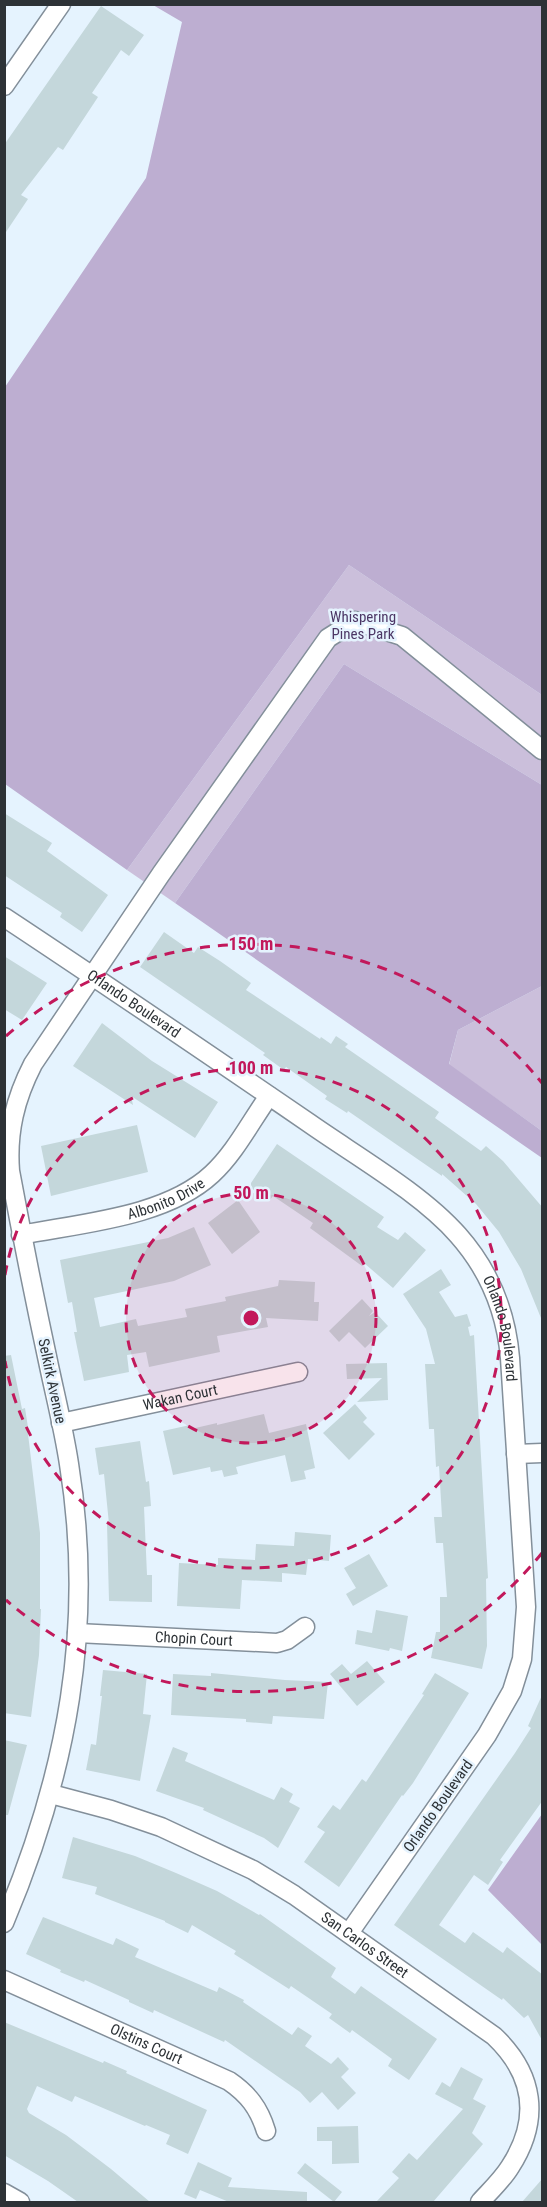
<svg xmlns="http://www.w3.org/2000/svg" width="547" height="2207" font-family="'Roboto Condensed',sans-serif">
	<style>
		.green { fill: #cbbfdb }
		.forest { fill: #bdaed1 }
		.building { fill: #c4d7db }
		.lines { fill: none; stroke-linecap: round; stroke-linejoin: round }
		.minor-casing { stroke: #838f9a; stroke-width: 21 }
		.minor { stroke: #fff; stroke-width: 18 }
		.ring { fill: none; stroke: #c2185b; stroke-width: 3; stroke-dasharray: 10 8 }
		.labels { text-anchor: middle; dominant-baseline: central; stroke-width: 5; stroke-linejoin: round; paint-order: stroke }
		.park-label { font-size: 15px; fill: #4c3665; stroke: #e5f3fe }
		.street-label { font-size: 15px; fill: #2d3236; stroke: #e5f3fe }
		.centre { fill: #c2185b; stroke: #e5f3fe; stroke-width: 3 }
		.ring-label { font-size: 18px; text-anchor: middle; font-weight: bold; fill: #c2185b; stroke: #e5f3fe; stroke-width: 5; stroke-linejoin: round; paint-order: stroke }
	</style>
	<rect width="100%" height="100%" fill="#e5f3fe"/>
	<path class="green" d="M349,565L542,695V785L344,664L175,903L127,870Z
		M542,986V1131L449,1065L458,1030Z"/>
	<path class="forest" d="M153,5H542V695L349,565L127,870L5,784V387L146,178L182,22Z
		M344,664L542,785V986L458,1030L449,1064L542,1131V1158L175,903Z
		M542,1814V1945L488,1890Z"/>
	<path class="building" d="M101,6L144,35L129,56L121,50L92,93L98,97L63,150L58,147L21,195L28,199L4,235V145Z
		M4,813L52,843L47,851L108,895L82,932L60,917L62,913L4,875Z
		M164,932L194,953L198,947L220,961L251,983L246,990L320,1039L321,1037L331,1044L336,1036L348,1044L345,1047L439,1112L435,1118L481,1151L486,1146L503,1161L543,1208V1323L521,1269L499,1232L476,1204L442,1174V1176L348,1111L347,1113L325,1099L327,1096L286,1067L284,1070L263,1055L265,1053L140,967Z
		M4,956L47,983L22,1020L4,1009Z
		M102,1023L152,1061L218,1102L195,1138L131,1096L133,1105L73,1066Z
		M137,1125L148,1172L51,1196L41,1146Z
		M277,1144L384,1217L377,1227L398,1240L405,1232L426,1250L393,1288L364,1263L362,1266L310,1228L313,1223L273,1196L269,1201L251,1188V1183Z
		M238,1200L260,1232L232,1254L208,1223Z
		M194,1227L211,1265L174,1281L94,1298L100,1327L136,1319L138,1326L187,1317L185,1309L226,1301L225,1297L278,1286L279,1280L315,1282L314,1302H319L318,1321L266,1318L268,1327L217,1336L220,1352L149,1367L146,1352L127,1355L129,1372L84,1381L74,1332H77L72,1302L68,1303L60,1260L168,1238Z
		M441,1269L451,1285L439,1292L455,1317L467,1314L471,1326L468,1327L470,1336L474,1335L488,1578L486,1579L487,1646L482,1669L431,1658L436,1632H440V1597H447L443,1543H436L434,1517H442L439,1466L436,1467L434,1429H429L425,1364H435L426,1329L403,1294Z
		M362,1299L373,1311L369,1316L375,1312L388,1326L365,1348L349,1332L339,1342L329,1331Z
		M11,1355L22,1409L25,1408L29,1434H28L40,1533V1609H41L39,1655L31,1717L4,1713V1356Z
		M387,1363L388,1400L357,1402L382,1378L347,1379L346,1364Z
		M355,1404L367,1418L363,1422L375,1434L349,1460L323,1433Z
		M264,1414L269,1433L306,1424L315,1468L304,1471L306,1479L291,1482L285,1455L236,1467L238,1474L224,1477L222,1470L211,1472L210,1467L173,1475L163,1431L190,1425L191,1429L217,1423V1425Z
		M140,1441L146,1482L149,1481L151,1506L144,1507L147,1575H152V1602L109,1601L107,1524H109L104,1474L99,1475L95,1448Z
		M295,1532L331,1535L329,1561L308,1559L306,1575L282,1573V1582L242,1580L240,1609L177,1606L179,1563L218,1565V1558L255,1560L256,1544L294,1546Z
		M369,1554L388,1586L353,1606L346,1594L356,1588L344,1568Z
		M376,1610L408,1616L402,1651L390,1648L389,1651L355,1644L357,1630L372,1633Z
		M367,1661L385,1682L357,1706L330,1674L342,1664L351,1674Z
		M103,1670L147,1674L143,1714L151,1715L140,1781L86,1770L91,1744L96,1745L102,1696H100Z
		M211,1673L285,1680L328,1682L324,1719L273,1716L272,1724L246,1722V1719L171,1715L173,1674L211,1676Z
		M435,1673L469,1693L413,1783L403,1796L402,1795L339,1887L304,1862L325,1832L317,1827L333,1805L340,1810L362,1779L366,1782L424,1695L422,1694Z
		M543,1693V1800L500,1860L503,1862L488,1885L474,1875L439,1925L465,1943L473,1932L503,1953L507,1947L543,1975V2042L528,2015L524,2018L503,1998L502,2000L394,1925L515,1753L531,1728L528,1726Z
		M4,1740L27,1745L8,1815H4Z
		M173,1747L188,1753L185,1761L274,1800L281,1787L293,1794L289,1802L300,1808L278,1848L264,1838L203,1810L204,1808L156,1791Z
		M73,1837L135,1856L176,1873L217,1891L259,1915L260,1914L336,1968L331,1977L355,1994L361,1986L437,2039L409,2080L388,2066L392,2059L352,2030L350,2033L329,2018L332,2014L291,1986L289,1989L234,1954L236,1951L192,1925L188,1933L165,1922V1921L95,1894L97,1887L62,1878Z
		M43,1917L113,1945L116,1938L139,1949L135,1957L217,1992L219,1987L244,2000L243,2002L292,2035L298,2027L312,2036L305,2046L331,2064L338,2057L349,2069L341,2077L356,2093L338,2110L322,2092L310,2103L300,2092L225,2040L224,2042L154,2010L153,2013L129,2002V2000L85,1980L84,1982L60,1972L61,1970L26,1954Z
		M4,2022L103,2063L104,2061L127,2071L126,2073L207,2110L188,2154L166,2144L170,2135L146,2125L145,2126L75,2096L72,2102L37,2086L27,2109L29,2113L66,2135L111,2169L150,2202H78L48,2181L4,2155Z
		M461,2067L483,2079L473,2099L486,2106L472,2133L483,2144L433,2202H376L399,2178L392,2172L409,2153L417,2160L463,2109L435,2094L442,2082L450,2087Z
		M358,2126L359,2163L332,2164V2141H317V2127Z
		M198,2162L232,2178L228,2187L307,2192V2202H229L200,2190L196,2199L184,2194Z
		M305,2163L342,2192L334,2202L297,2173Z
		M543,2178V2202H522Z"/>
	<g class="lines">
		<g class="minor-casing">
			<g id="minor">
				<path d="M4,86L61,4"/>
				<path id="s1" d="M4,917C107,985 208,1054 309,1123C356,1156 421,1193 458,1235C489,1270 506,1311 510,1358L526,1607L522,1659L512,1691L487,1735L349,1933"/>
				<path id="s2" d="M21,1235C82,1223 166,1217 212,1174C235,1153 251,1121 269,1096"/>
				<path id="s3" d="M61,1423L298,1372"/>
				<path d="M516,1454L542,1453"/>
				<path id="s4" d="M77,1633L277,1643L287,1640L305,1627"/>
				<path id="s5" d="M51,1794L111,1810L161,1827L253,1870L294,1895L494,2036C534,2074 541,2119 510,2167C502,2180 490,2191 480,2202"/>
				<path d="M4,1923C67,1774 95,1626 69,1464C64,1431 56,1399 49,1366C35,1301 22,1236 10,1171C7,1132 15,1099 33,1064L161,874L328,638L355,621L402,636L542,750"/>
				<path id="s6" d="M4,1980L229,2081C248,2094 259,2108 266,2131"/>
				<path d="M4,2193L20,2202"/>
			</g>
		</g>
		<use href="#minor" class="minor"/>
	</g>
	<circle cx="251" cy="1318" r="125" fill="#c2185b" fill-opacity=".12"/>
	<g class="ring">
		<circle cx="251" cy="1318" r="125"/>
		<path d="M5 1275A250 250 0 1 1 5 1361"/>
		<path d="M542 1553A374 374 0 0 1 6 1600M6 1036A374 374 0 0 1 542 1083"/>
	</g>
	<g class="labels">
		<g class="park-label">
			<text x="363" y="617">Whispering<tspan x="363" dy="17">Pines Park</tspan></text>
		</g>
		<g class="street-label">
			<text stroke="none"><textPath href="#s1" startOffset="156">Orlando Boulevard</textPath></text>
			<text stroke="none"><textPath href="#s2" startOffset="150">Albonito Drive</textPath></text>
			<text stroke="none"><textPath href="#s1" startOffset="660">Orlando Boulevard</textPath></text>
			<text transform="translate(52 1381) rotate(78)">Selkirk Avenue</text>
			<text stroke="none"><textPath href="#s3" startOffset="122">Wakan Court</textPath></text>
			<text stroke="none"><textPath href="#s4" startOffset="117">Chopin Court</textPath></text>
			<text transform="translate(438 1806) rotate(-55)">Orlando Boulevard</text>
			<text stroke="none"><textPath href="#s5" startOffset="351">San Carlos Street</textPath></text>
			<text stroke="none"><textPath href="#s6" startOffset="156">Olstins Court</textPath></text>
		</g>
	</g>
	<circle cx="251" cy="1318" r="9" class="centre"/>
	<g class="ring-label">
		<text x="251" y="950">150 m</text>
		<text x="251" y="1074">100 m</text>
		<text x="251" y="1199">50 m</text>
	</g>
	<rect width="547" height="2207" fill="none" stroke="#2d3236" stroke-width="12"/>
</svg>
